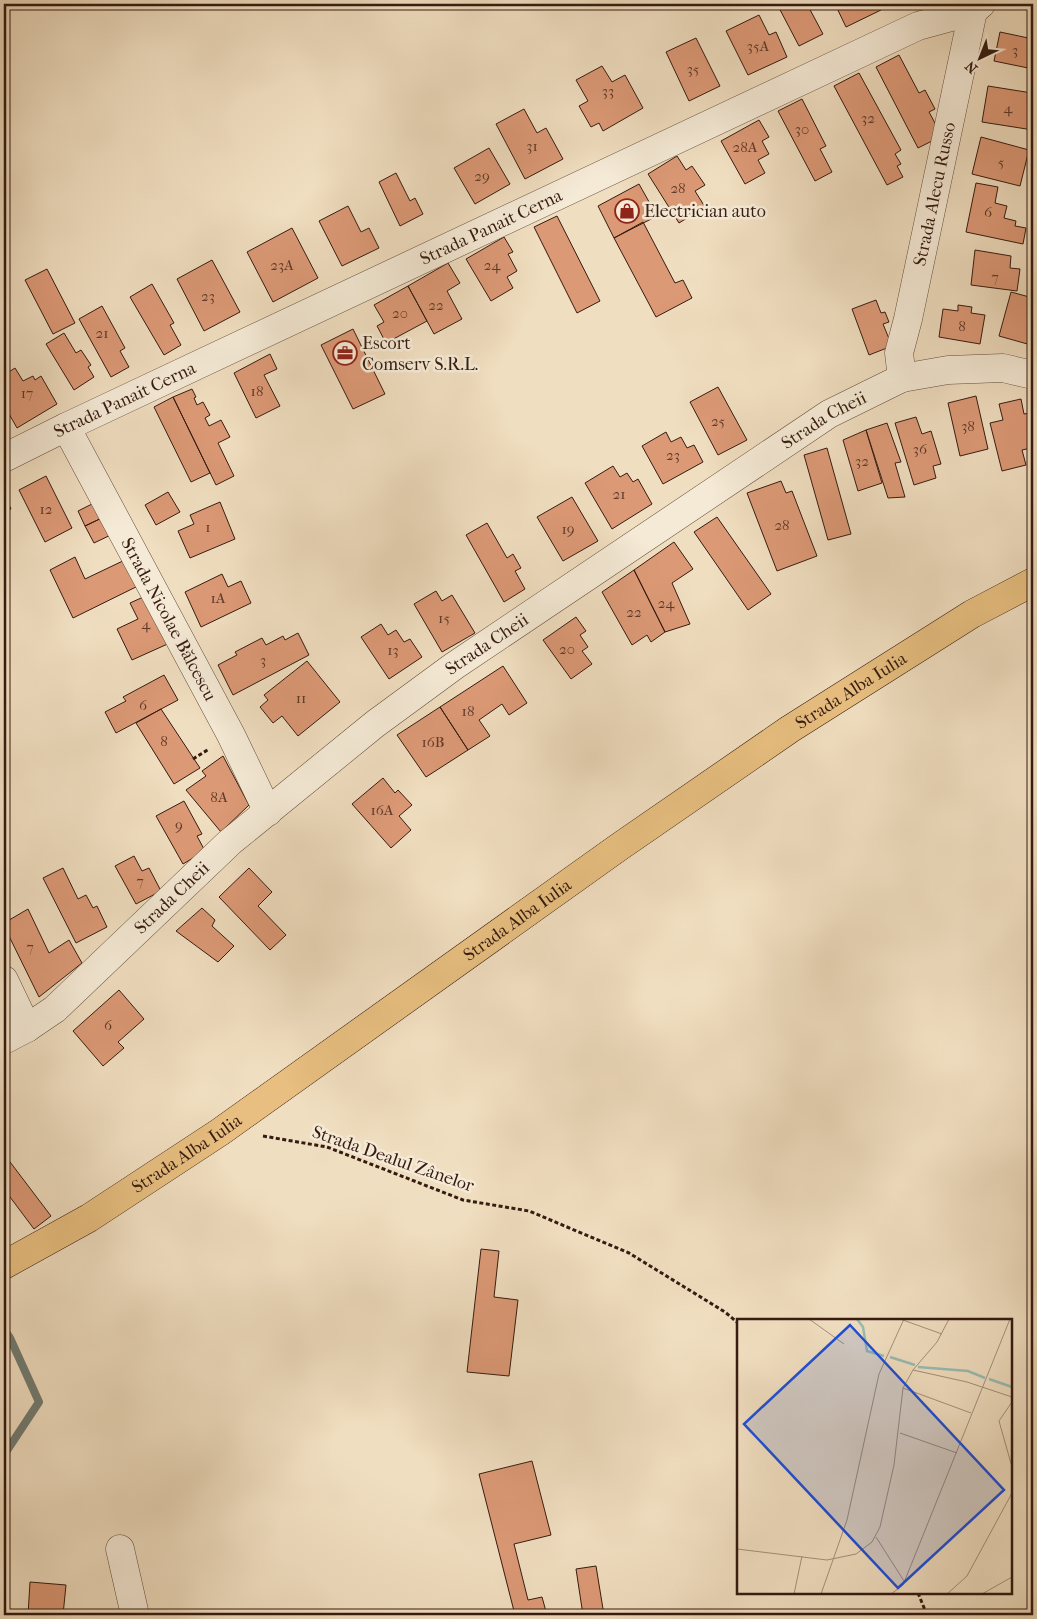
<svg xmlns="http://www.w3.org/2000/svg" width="1037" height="1619" font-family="'IM FELL French Canon',serif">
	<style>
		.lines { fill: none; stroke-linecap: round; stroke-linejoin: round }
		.stream { stroke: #727c72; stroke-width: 8 }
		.building { fill: #dc9976; stroke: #351b11 }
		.minor-casing { stroke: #644c3d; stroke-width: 29 }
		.primary-casing { stroke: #351b11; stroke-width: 29 }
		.path { stroke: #351b11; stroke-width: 3; stroke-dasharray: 4 2.5; stroke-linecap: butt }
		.minor { stroke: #f5ead6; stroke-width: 28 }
		.primary { stroke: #e8bf80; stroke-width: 28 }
		.labels { text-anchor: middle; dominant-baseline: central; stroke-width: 5; stroke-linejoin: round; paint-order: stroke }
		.number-label { font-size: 15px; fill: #5f3a2a }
		.street-label { font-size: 18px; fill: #351b11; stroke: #f5ead6 }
		.poi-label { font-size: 18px; fill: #351b11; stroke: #f5ead6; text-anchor: start }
		.inset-river { fill: none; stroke: #9abcb2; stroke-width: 2.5 }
		.inset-road { fill: none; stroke: #a5907a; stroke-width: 1 }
		.view { fill: #1d4ed8; fill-opacity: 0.15; stroke: #1d4ed8; stroke-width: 2.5 }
		.inset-edge { fill: none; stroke: #351b11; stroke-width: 2.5 }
	</style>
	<rect width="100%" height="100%" fill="#f0dec0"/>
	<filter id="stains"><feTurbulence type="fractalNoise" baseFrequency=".004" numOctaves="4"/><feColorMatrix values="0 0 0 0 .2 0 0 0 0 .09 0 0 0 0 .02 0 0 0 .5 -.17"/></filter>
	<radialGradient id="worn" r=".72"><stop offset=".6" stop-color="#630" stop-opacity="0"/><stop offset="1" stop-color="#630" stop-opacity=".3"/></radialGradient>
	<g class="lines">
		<path class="stream" d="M4,1329L10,1338L39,1402L4,1455"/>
	</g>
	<path class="building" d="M777,4H807L823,34L799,46Z
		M835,4H878L881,10L846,27Z
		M759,15L769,35L776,32L787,57L748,75L726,31Z
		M1000,32L1033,39V69L994,61Z
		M696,38L720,86L689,101L666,52Z
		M899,55L919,93L925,90L935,109L929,112L942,136L918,148L876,67Z
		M602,66L612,82L625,75L643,108L603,131L599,123L591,127L579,106L588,101L576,80Z
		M859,73L901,150L895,154L901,164L897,166L903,177L887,185L834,86Z
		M988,86L1032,93L1029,108H1033V130L982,122Z
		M802,99L826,146L820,149L832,172L815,181L778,111Z
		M524,109L537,133L546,128L563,159L525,179L496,124Z
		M759,120L769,137L762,141L769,154L758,160L765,173L745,184L721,141Z
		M981,137L1029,150L1020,186L972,174Z
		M489,148L510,184L475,204L454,168Z
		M677,156L686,170L692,166L705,185L695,191L705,207L679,223L648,174Z
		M396,173L410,201L415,198L423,214L400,226L379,182Z
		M976,183L998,187L995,203L1007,206L1004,218L1016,221L1015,226L1026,228L1023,244L966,232Z
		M639,184L657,216L614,238L598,206Z
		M348,206L361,232L369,228L379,248L342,266L319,221Z
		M557,216L600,301L577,313L534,227Z
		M643,222L675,283L683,280L692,298L656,317L614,238Z
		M292,228L318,278L273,302L247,252Z
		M504,237L513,252L508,254L517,271L507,277L513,288L491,301L466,259Z
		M975,250L1011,256L1010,268L1020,269L1017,291L971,285Z
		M212,260L240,312L204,331L177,279Z
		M448,263L460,283L447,291L462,319L434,334L408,286Z
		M47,269L75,323L53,334L25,280Z
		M152,284L174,323L170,325L181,345L164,355L130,297Z
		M408,286L427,321L386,343L377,326L384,322L374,305Z
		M1011,292L1033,298V336L1031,345L999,336Z
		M876,300L881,313L885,312L889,322L883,324L892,346L869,355L852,309Z
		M958,305L972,307L971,313L985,315L980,344L939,337L943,309L958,311Z
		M102,306L125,348L120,351L129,367L111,377L79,319Z
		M353,329L385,394L353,409L321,345Z
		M64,333L76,353L81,350L91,365L88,367L94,377L74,390L46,344Z
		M270,354L277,369L264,375L280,406L256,418L234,373Z
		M15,368L23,381L33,376L35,380L41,376L57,404L17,428L4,405V375Z
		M718,387L747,440L718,455L690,402Z
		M192,389L196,397L194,398L197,405L203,402L210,415L205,418L209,426L221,420L230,437L218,443L234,476L216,485L173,397Z
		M976,396L988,449L960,456L948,403Z
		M173,397L210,473L191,482L154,407Z
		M1021,399L1024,414L1030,413L1033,425V438L1028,439L1031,448L1022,450L1026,465L1002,471L990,423L1003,420L999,404Z
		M916,417L922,434L931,431L941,464L933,466L936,478L914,485L895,423Z
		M887,423L901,462L895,463L905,497L888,498L866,430Z
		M866,430L882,483L858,491L843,440Z
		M666,432L671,442L681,437L687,448L694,445L703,462L663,484L642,446Z
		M827,448L851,534L828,540L804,455Z
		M613,466L620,477L627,473L633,482L638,479L652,504L612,529L585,483Z
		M46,476L72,528L45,542L19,490Z
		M781,481L786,493L792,491L817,556L777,571L747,493Z
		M168,492L180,512L156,525L145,505Z
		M4,494L11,509L4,512Z
		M572,497L598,541L563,561L537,517Z
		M100,500L108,515L85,526L78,511Z
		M220,502L235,539L190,558L178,531L194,524L190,515Z
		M108,515L117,532L94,543L85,526Z
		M717,517L771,594L748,610L694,532Z
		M487,523L507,558L513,554L521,568L515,571L525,589L504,602L466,535Z
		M674,542L693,569L672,583L690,624L665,632L634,570Z
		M75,557L85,579L129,558L142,584L73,618L50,570Z
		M634,570L665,632L651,642L647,635L632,645L602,592Z
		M222,574L228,587L241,581L251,603L201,627L185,592Z
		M436,591L442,601L452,595L475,633L442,652L414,604Z
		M150,594L172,642L132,660L117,629L138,619L130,603Z
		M576,617L586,631L580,635L588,647L582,651L592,664L571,679L543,640Z
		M381,624L388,635L396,630L404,642L410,639L422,657L389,679L361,637Z
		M298,633L309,655L233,695L218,665L237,655L235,652L262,638L266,645L283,636L285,640Z
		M307,661L340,702L298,736L282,716L273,723L260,707L268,700L264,695Z
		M503,666L527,703L509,715L502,704L479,720L490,736L468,750L440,707Z
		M164,675L178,700L116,733L105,712L126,701L123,697Z
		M440,707L468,750L426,777L397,735Z
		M161,709L200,768L174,784L136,723Z
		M223,756L249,805L221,832L186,790L206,776L202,771Z
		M383,778L395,793L398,790L412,805L399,816L411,830L391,848L352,804Z
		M184,801L202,834L197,836L205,851L183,864L156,816Z
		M134,856L142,871L149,868L161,891L136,904L115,866Z
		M63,868L78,899L86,895L93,908L97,906L107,927L76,943L43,878Z
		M249,868L272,892L258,906L286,935L270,950L219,897Z
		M202,908L215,920L212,926L234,946L218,962L176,931Z
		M28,909L49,953L69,940L82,963L39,997L4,926V923Z
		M119,990L144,1019L118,1042L124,1048L103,1066L73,1031Z
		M4,1154L51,1216L34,1229L4,1189Z
		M481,1249L499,1251L494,1297L518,1300L509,1376L467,1372Z
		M532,1461L551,1535L514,1544L528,1600L542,1597L547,1615H515L479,1474Z
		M596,1566L604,1615H583L576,1569Z
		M30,1582L66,1585L63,1615H28Z"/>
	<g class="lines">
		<g class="minor-casing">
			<g id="minor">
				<path id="s1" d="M902,378L899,353L908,319L973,11"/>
				<path id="s2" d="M66,427L231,735L268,812"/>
				<path id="s3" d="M4,458L66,427L918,26L973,11L981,4"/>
				<path d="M4,980L27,1028"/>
				<path id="s4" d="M4,1040L27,1028L55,1009L230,842L375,724L454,666L829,414L902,378L948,370L1003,368L1033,375"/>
				<path d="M120,1549L135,1615"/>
			</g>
		</g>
		<g class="primary-casing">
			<g id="primary">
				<path id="s5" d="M4,1265L89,1218L220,1132L619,847L790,729L972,614L1033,582"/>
			</g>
		</g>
		<path class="path" d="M193,759L209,749
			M263,1136L327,1147L463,1200L529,1211L629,1253L725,1312L738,1323
			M918,1593L927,1615"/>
		<use href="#minor" class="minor"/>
		<use href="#primary" class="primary"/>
	</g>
	<defs>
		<g id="shop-ring" transform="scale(1.25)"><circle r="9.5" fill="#f5ead6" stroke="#8f2418" stroke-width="1.5"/><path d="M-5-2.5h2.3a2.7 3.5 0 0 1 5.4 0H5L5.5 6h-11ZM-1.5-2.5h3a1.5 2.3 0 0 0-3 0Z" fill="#8f2418"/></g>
		<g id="office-ring" transform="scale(1.25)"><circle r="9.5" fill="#f5ead6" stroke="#8f2418" stroke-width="1.5"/><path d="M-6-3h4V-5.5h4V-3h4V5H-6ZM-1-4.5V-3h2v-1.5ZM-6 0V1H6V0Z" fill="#8f2418"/></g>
	</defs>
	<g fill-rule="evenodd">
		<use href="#shop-ring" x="627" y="211"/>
		<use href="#office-ring" x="345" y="353"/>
	</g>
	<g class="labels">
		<g class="number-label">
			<text x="758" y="46">35A</text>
			<text x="1015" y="50">3</text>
			<text x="693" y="69">35</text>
			<text x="608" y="91">33</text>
			<text x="1008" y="108">4</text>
			<text x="868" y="118">32</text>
			<text x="802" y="129">30</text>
			<text x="532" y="146">31</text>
			<text x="745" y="147">28A</text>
			<text x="1001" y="162">5</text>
			<text x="482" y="176">29</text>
			<text x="678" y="188">28</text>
			<text x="988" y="212">6</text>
			<text x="282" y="265">23A</text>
			<text x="492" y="265">24</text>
			<text x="995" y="277">7</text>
			<text x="208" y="296">23</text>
			<text x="436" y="305">22</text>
			<text x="400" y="313">20</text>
			<text x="962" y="326">8</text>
			<text x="102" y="333">21</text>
			<text x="257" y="391">18</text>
			<text x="27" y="393">17</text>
			<text x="718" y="421">25</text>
			<text x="968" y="426">38</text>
			<text x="920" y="449">36</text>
			<text x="673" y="455">23</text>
			<text x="862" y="461">32</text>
			<text x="619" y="494">21</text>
			<text x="46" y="509">12</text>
			<text x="782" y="525">28</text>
			<text x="208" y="527">1</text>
			<text x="568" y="529">19</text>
			<text x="218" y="598">1A</text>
			<text x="666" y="603">24</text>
			<text x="634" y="612">22</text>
			<text x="444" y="618">15</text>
			<text x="146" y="624">4</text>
			<text x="567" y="649">20</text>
			<text x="393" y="650">13</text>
			<text x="263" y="660">3</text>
			<text x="301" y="698">11</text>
			<text x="143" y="705">6</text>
			<text x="468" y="711">18</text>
			<text x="164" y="741">8</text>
			<text x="433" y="742">16B</text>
			<text x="219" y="797">8A</text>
			<text x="382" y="810">16A</text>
			<text x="179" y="825">9</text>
			<text x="140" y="881">7</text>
			<text x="30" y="947">7</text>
			<text x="108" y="1025">6</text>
		</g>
		<g class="street-label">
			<text stroke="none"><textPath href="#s1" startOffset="188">Strada Alecu Russo</textPath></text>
			<text stroke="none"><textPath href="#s3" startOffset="539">Strada Panait Cerna</textPath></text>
			<text stroke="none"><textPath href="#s3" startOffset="134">Strada Panait Cerna</textPath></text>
			<text stroke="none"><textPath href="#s4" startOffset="1031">Strada Cheii</textPath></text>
			<text stroke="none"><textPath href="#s2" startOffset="218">Strada Nicolae Bălcescu</textPath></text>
			<text stroke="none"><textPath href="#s4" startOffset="626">Strada Cheii</textPath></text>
			<text stroke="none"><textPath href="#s5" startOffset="1024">Strada Alba Iulia</textPath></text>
			<text stroke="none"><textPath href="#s4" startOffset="221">Strada Cheii</textPath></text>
			<text stroke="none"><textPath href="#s5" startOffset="619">Strada Alba Iulia</textPath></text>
			<text stroke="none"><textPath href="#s5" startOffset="214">Strada Alba Iulia</textPath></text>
			<text transform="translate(393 1159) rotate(19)">Strada Dealul Zânelor</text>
		</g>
		<g class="poi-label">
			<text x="644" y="211">Electrician auto</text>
			<text x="362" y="343">Escort<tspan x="362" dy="21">Comserv S.R.L.</tspan></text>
		</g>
	</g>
	<g transform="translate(737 1319)">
		<rect width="275" height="275" fill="#f0dec0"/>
		<path class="inset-river" d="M120,0L126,8L130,32L147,37M153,38L178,46M181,48L231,52L248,59M252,60L275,68"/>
		<path class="inset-road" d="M72,0L107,25M163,0L205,15M176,51L230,63L275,78M166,69L234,94M275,83L262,102L275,148M163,114L220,134M139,218L167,262M0,230L90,241L119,235L135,223L143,208L157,146L166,69L176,51L200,23L212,0M57,275L65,237M84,275L110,201L142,55L167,0M154,275L166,266L273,0M210,275L230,257L275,174M245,275L275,258"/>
		<path class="view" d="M113,6L267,171L161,269L7,105Z"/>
		<rect width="275" height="275" class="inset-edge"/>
	</g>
	<rect width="1037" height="1619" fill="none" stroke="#f0dec0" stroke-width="20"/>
	<rect x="5" y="5" width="1027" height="1609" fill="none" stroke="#351b11" stroke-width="2.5"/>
	<rect x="10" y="10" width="1017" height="1599" fill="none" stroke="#351b11"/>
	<g transform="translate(980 58) rotate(223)" stroke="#f5ead6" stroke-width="4" paint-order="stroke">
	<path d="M0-4L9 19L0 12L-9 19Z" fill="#351b11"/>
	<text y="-8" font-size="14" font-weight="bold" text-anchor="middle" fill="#351b11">N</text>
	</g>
	<rect width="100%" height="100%" filter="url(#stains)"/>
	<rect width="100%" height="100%" fill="url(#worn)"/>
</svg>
